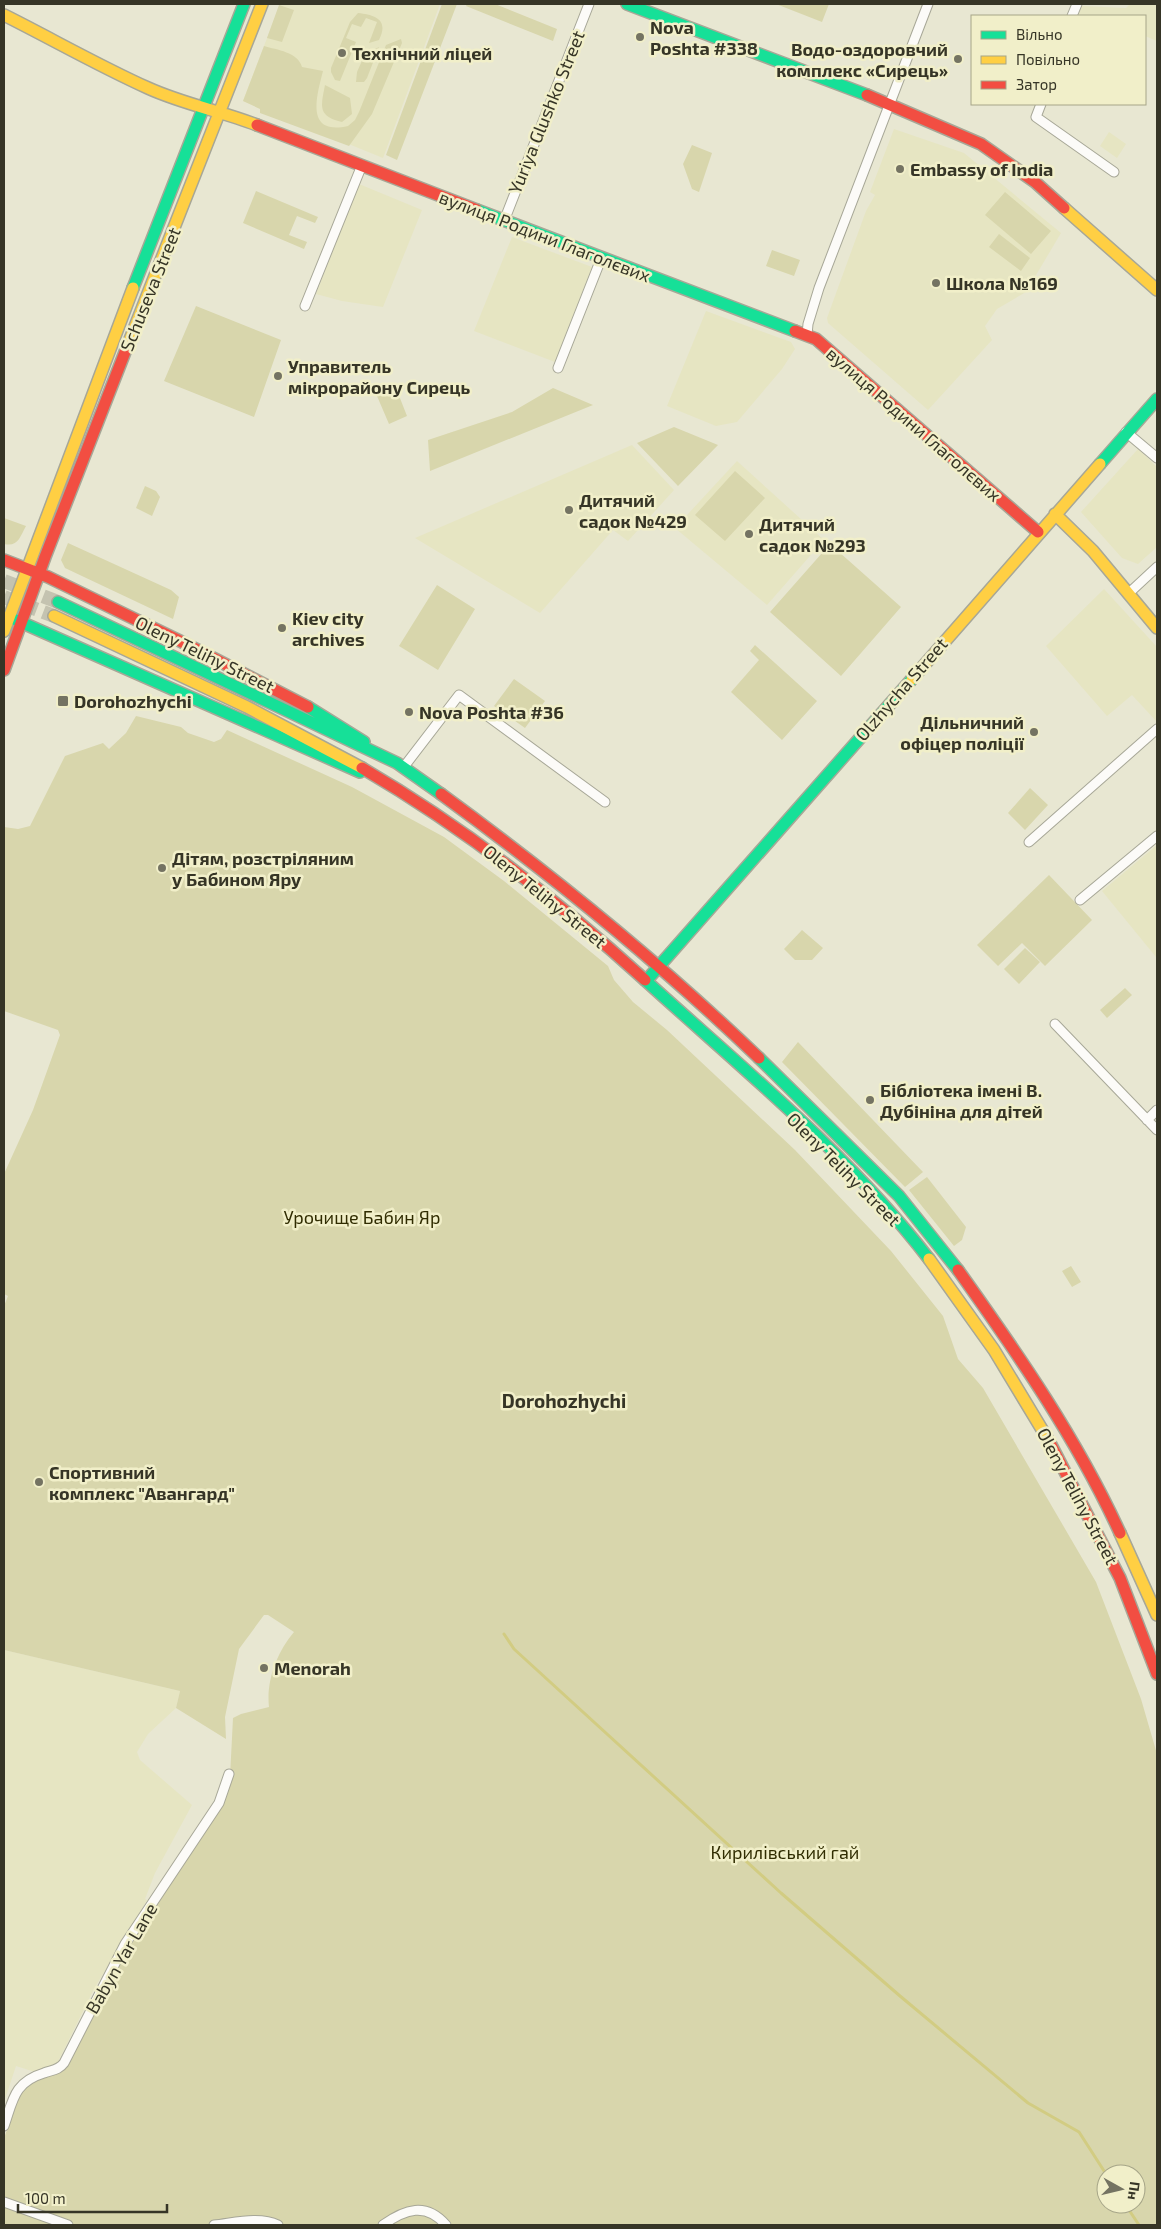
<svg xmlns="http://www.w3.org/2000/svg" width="1161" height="2229" font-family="'Exo 2',sans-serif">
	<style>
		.built { fill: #e6e5c2 }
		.green { fill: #d8d6ac; fill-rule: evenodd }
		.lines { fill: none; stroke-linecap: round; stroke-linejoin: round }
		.stream { stroke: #d2cc82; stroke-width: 3 }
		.primary-tunnel { stroke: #c4c3b0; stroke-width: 14; stroke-dasharray: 14 7; stroke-linecap: butt }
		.street-casing { stroke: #a7a797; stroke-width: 11 }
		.fast-casing { stroke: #a7a797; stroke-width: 14 }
		.slow-casing { stroke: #a7a797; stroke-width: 14 }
		.jam-casing { stroke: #a7a797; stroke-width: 14 }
		.street { stroke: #fcfbf8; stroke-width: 9 }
		.fast { stroke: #16e098; stroke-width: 11 }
		.slow { stroke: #ffcf43; stroke-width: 11 }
		.jam { stroke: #f24e42; stroke-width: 11 }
		.poi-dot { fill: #747362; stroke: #f1efc9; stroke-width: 2 }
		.labels { text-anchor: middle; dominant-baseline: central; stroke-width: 5; stroke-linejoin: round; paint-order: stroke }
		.poi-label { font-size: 18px; font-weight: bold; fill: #363526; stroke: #f1efc9; text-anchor: start }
		.street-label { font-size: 18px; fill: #363526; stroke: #f1efc9 }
		.park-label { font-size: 18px; fill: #302c01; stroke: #f1efc9 }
		.neighbourhood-label { font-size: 19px; font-weight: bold; fill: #363526; stroke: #f1efc9 }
	</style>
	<rect width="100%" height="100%" fill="#e8e7d2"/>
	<path class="built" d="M280,4H440L383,158L243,101Z
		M1130,4H1157V41L1145,36V16H1078L1082,6L1126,8Z
		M894,129L964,153L1061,233L1026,292L997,309L985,326L992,340L928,410L828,323L827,318L866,211L875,195L870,192Z
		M1109,132L1126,144L1117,158L1100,146Z
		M359,184L422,210L383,307L342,301L316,294Z
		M512,237L592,267L555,362L474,331Z
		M706,311L791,342L795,349L782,369L737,422L716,426L667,406Z
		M632,445L674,490L628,541L613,530L540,613L415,538Z
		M1138,449L1157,467V547L1138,564L1122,558L1081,512Z
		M737,461L824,540L767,605L675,528Z
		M1104,589L1157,647V722L1132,695L1107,716L1046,646Z
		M1157,845V956L1156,957L1102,891Z
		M4,1650L180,1691L176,1708L148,1734L137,1752L140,1760L192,1805L155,1873L145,1899L147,1900L94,1989L57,2064L35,2072L16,2066L4,2102Z"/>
	<path class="green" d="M442,4H457L397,160L386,155Z
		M467,4H495L557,29L553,41L466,6Z
		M776,4H829L822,22Z
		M279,5L294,10L282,42L267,38Z
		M358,13C376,15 389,20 379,40L369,43L377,22L366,18L361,27L352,24L346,38L356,42L340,81L335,80L331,72V68L350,22Z
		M401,39L402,43L372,114L349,146L260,113V109L243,101L264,46C277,50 298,52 302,67L323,71C317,95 304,136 348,126L355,120L359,112L386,45Z
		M379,47L367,78L364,82H356L357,72L365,54Z
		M325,85L350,98L352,114L342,122C317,116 321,106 325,85Z
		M692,145L712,153L699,192L692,189L683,164Z
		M256,191L318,217L315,223L297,216L289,235L307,242L304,249L243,223Z
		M1005,192L1051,231L1031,254L985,215Z
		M999,234L1030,258L1021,271L989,247Z
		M772,250L800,260L794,276L766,266Z
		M196,306L281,340L254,417L164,381Z
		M396,388L407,416L389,424L377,396Z
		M553,388L593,405L430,471L428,440L512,412Z
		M674,427L718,445L678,486L637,443Z
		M735,471L765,498L725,541L695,515Z
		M145,486L156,491L160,497L152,516L136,508Z
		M4,518L26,526C20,537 18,547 4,544Z
		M68,543L171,590L179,597L173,619L65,568L61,560Z
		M830,544L901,607L841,676L770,612Z
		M437,585L475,609L438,670L399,646Z
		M755,645L817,701L782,740L731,692L759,660L750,651Z
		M514,679L545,701L525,728L494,706Z
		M136,716L181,727L188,733L214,742L221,739L227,730L352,787L444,837L504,881L608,966L614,980L633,1002L667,1030L795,1150L891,1251L943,1316L958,1359L983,1388L1096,1582L1141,1699L1157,1754V2225H4V2138L22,2089L42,2075L64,2069L127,1946L230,1777L233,1718L241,1714L269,1707C266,1681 277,1652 294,1632L268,1615H264L239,1649L225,1717L226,1739L176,1708L180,1691L4,1650V1306L8,1296L4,1294V1174L33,1110L60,1035L58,1030L4,1011V827L18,829L30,826L65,756L103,743L109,749L126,733ZM1106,2174H1136V2204H1106Z
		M1030,788L1048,805L1025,830L1008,813Z
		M1049,875L1092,920L1045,966L1022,943L998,966L977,945Z
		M802,930L823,948L812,960H795L784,949Z
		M1025,948L1040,962L1019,984L1004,969Z
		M1125,988L1132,995L1107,1018L1100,1010Z
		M798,1042L923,1172L905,1187L782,1062Z
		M927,1177L966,1227L962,1240L954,1246L909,1190Z
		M1071,1266L1081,1282L1072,1287L1062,1271Z"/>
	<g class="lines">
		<path class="stream" d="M504,1634L514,1649L781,1893L900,1996L1028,2103L1079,2132L1106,2174
			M1125,2204L1139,2225"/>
		<path class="primary-tunnel" d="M4,581L58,602
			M4,597L54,616"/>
		<g class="street-casing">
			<path id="street" d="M1072,16L1077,4
				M1041,104L1036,117L1114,172
				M504,221L589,4
				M305,306L362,165
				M807,335L808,324L819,288L928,4
				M558,368L601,259
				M1126,432L1157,458
				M1129,593L1157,567
				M403,768L459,695L605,802
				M1029,842L1157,729
				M1080,900L1157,836
				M1055,1024L1157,1130
				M1147,1120L1157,1110
				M4,2126C13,2100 14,2082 44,2073C52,2070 59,2070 64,2063L125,1944L219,1803L229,1774
				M4,2202L68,2225
				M214,2225C234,2223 259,2216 278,2225
				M383,2225C405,2209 426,2202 446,2225"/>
		</g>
		<g class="fast-casing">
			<path id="fast" d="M627,4L867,95
				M477,210L795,331
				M133,288L244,4
				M1100,464L1157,399
				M58,602L397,763L441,794
				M16,620L360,772
				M308,707L364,742
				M645,980C743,1069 848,1154 929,1259
				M646,981L912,679
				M759,1058L899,1196L958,1270"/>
		</g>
		<g class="slow-casing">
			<path id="slow" d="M4,15C52,39 99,66 148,88C183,104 221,111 257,125
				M1064,208L1157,290
				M127,347L262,4
				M1055,514L1093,551L1157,628
				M54,616L247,707L362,768
				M4,631L133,288
				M912,679L1100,464
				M929,1259L994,1350L1049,1441
				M1120,1533L1157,1615"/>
		</g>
		<g class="jam-casing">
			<path id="jam" d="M867,95L981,144L1035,182L1064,208
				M257,125L477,210
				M795,331L816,339L1038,532
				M4,560L48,577L182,642L308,707
				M4,670L45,557L127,347
				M362,768C465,828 557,900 645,980
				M441,794C552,875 660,963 759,1058
				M958,1270C1018,1354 1077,1439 1120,1533
				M1049,1441L1120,1578L1157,1674"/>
		</g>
		<use href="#street" class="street"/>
		<use href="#fast" class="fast"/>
		<use href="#slow" class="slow"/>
		<use href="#jam" class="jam"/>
	</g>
	<g class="poi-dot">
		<circle cx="640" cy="37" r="5"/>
		<circle cx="342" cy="53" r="5"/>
		<circle cx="958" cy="59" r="5"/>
		<circle cx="900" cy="169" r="5"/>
		<circle cx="936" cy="283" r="5"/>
		<circle cx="278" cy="376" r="5"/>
		<circle cx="569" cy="510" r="5"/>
		<circle cx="749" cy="534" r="5"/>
		<circle cx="282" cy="628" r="5"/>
		<rect x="57" y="695" width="12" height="12" rx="2.5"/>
		<circle cx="409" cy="712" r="5"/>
		<circle cx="1034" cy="732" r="5"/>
		<circle cx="162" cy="868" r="5"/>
		<circle cx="870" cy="1100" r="5"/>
		<circle cx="39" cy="1482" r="5"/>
		<circle cx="264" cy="1668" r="5"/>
	</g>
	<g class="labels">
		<g class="poi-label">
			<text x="650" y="27">Nova<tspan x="650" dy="21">Poshta #338</tspan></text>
			<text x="948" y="49" text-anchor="end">Водо-оздоровчий<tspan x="948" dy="21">комплекс «Сирець»</tspan></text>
			<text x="352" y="53">Технічний ліцей</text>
			<text x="910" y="169">Embassy of India</text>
			<text x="946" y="283">Школа №169</text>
			<text x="288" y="366">Управитель<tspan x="288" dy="21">мікрорайону Сирець</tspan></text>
			<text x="579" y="500">Дитячий<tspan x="579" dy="21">садок №429</tspan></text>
			<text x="759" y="524">Дитячий<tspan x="759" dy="21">садок №293</tspan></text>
			<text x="292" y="618">Kiev city<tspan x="292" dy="21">archives</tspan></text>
			<text x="74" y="701">Dorohozhychi</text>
			<text x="419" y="712">Nova Poshta #36</text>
			<text x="1024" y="722" text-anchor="end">Дільничний<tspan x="1024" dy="21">офіцер поліції</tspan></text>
			<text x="172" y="858">Дітям, розстріляним<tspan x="172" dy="21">у Бабином Яру</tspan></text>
			<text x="880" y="1090">Бібліотека імені В.<tspan x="880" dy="21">Дубініна для дітей</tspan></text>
			<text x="49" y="1472">Спортивний<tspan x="49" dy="21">комплекс "Авангард"</tspan></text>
			<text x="274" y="1668">Menorah</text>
		</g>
		<g class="street-label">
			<text transform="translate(546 112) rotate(-68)">Yuriya Glushko Street</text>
			<text transform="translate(545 236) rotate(21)">вулиця Родини Глаголєвих</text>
			<text transform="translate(150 289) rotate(-68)">Schuseva Street</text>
			<text transform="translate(914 424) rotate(41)">вулиця Родини Глаголєвих</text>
			<text transform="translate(205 654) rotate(26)">Oleny Telihy Street</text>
			<text transform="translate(901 689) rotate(-49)">Olzhycha Street</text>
			<text transform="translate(545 896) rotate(39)">Oleny Telihy Street</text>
			<text transform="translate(844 1169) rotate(45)">Oleny Telihy Street</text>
			<text transform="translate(1078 1496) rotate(62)">Oleny Telihy Street</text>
			<text transform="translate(121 1958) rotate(-60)">Babyn Yar Lane</text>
		</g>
		<g class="park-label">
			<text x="362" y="1217">Урочище Бабин Яр</text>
			<text x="785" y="1852">Кирилівський гай</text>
		</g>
		<g class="neighbourhood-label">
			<text x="564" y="1400">Dorohozhychi</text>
		</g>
	</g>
	<rect width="1161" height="2229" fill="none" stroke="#363526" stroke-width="10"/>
	<rect x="971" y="15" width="175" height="90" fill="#f1efc9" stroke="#a6a588"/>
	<rect x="981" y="31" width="25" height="8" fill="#16e098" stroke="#a6a588"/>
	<text x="1016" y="40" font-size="15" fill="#363526">Вільно</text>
	<rect x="981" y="56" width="25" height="8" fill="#ffcf43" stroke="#a6a588"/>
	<text x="1016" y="65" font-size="15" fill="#363526">Повільно</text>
	<rect x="981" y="81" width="25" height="8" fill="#f24e42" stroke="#a6a588"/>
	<text x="1016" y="90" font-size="15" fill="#363526">Затор</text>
	<g transform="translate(1121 2189) rotate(98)"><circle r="24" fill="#f1efc9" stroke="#a6a588"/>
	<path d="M0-4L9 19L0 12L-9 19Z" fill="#747362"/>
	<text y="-8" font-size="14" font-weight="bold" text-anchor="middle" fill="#363526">Пн</text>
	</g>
	<path d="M18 2204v8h149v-8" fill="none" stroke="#363526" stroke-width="2.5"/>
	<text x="25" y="2204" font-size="15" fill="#363526" stroke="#f1efc9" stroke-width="4" paint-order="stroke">100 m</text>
</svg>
